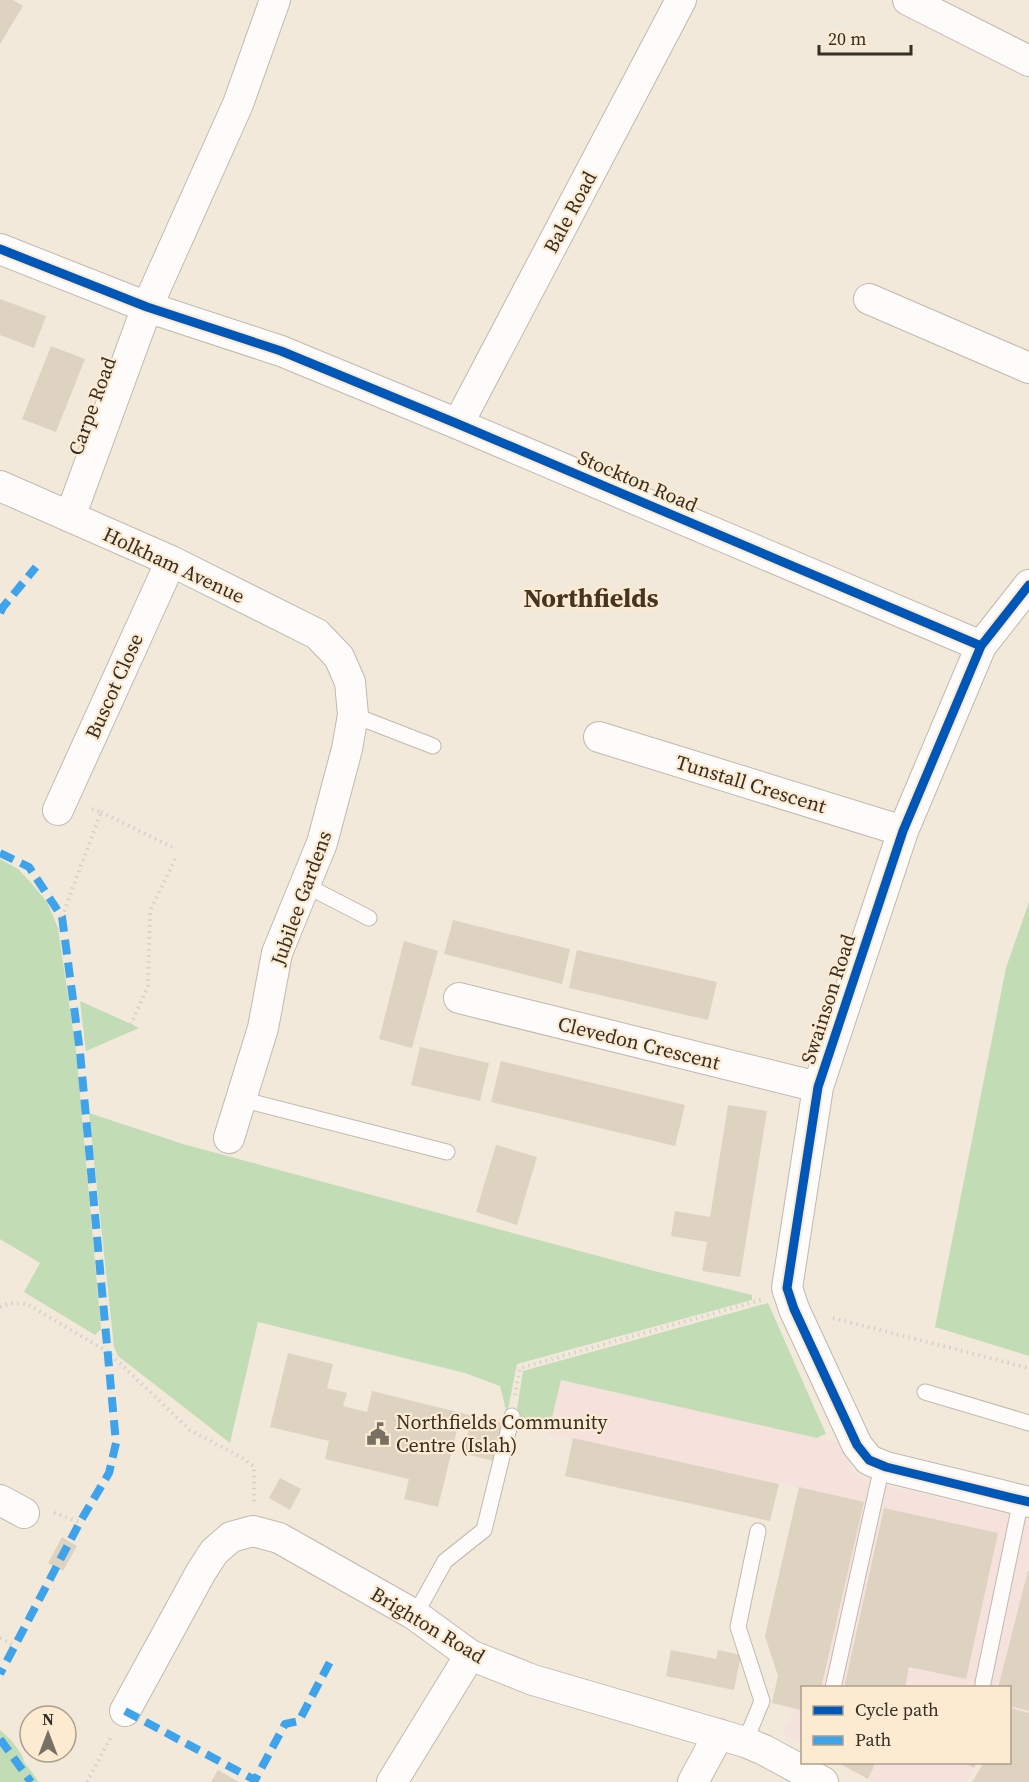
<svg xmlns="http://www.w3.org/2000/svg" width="1029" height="1782" font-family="'Source Serif 4',serif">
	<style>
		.industrial { fill: #f5e2dc }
		.green { fill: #c2dcb5 }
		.building { fill: #ded3c1 }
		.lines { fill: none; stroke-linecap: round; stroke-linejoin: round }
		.service-casing { stroke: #c0b9ae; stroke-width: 17 }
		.minor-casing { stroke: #c0b9ae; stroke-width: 32 }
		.path { stroke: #d3d1cd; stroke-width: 4; stroke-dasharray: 1.5 4.5; stroke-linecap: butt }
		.service { stroke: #fdfcfa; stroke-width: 15 }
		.minor { stroke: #fdfcfa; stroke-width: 30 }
		.quiet { stroke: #3ea3eb; stroke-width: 8; stroke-dasharray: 15 8; stroke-linecap: butt }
		.cycleway-casing { stroke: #fcead1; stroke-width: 13 }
		.cycleway { stroke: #0057b8; stroke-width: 9 }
		.labels { text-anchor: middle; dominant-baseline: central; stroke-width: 4.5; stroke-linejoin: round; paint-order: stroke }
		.street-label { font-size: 20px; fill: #352f25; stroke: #fcead1 }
		.poi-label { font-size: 20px; fill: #352f25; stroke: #fcead1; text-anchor: start }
		.district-label { font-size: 26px; font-weight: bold; fill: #433520; stroke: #fcead1 }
	</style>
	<rect width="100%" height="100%" fill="#f2e9db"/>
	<path class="industrial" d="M561,1380L843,1443L853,1472L869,1482L1029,1519V1713L1010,1708V1688H802V1743L782,1732L795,1710L772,1703L778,1676L765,1636L800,1488L548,1434Z
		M837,1763H978L967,1782H874Z"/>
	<path class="green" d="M0,859L18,869L32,884L47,902L58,928L76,1051L101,1329L95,1335L24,1292L40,1263L0,1239Z
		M1029,902V1356L935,1327L1006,968Z
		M80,1001L131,1024L139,1028L86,1051Z
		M89,1113L183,1144L654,1271L752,1295V1300L517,1364L507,1414L500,1386L465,1373L258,1322L230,1443L118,1356L114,1347Z
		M768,1303L826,1434L817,1438L561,1380L550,1426L516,1415L523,1371Z
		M0,1730L11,1740L22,1755L24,1762L39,1782H0Z"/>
	<path class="building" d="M0,0H13L23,6L0,44Z
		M0,299L46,316L34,348L0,335Z
		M51,346L85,359L56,432L22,419Z
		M453,920L570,949L562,984L444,954Z
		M404,941L438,951L412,1048L379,1039Z
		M577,950L717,982L708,1020L569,988Z
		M420,1047L489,1063L480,1101L411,1085Z
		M501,1061L685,1105L675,1146L491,1102Z
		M728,1105L767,1111L740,1277L702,1271L707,1242L671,1236L675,1211L710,1217Z
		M496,1145L537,1157L517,1225L476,1212Z
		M288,1353L333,1364L327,1388L347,1393L343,1406L367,1412L372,1391L502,1423L493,1461L463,1453L470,1424L459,1422L438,1507L404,1499L409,1479L325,1459L329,1441L270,1427Z
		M573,1438L779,1484L770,1521L565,1476Z
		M280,1478L301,1489L290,1510L269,1498Z
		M799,1487L864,1502L821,1688H802V1710L772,1703L778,1676L765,1636Z
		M884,1508L998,1533L966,1679L909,1667L905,1688H844Z
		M62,1537L77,1546L63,1571L48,1563Z
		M1028,1571H1029V1711L1010,1706V1688H998Z
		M671,1650L716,1659L718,1650L741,1655L734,1690L666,1676Z
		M1010,1708L1029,1713V1782H972L984,1762H1010Z
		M837,1762H876L868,1779Z
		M964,1762H977L974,1768Z
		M218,1770L239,1782H211Z"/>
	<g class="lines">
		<g class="service-casing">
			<path id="service" d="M353,715L433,746
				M305,885L369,918
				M240,1099L447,1152
				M925,1392L1029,1423
				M415,1615L445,1561L484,1530L512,1416
				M983,1683L1021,1500
				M833,1688L882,1466
				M745,1742L762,1701L738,1627L758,1531"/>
		</g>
		<g class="minor-casing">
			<path id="minor" d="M908,0L1029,61
				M0,249L147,307L281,351L458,424L981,646
				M869,299L1029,368
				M458,424L681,0
				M0,486L171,561L317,634L339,657L350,682L353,715L347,749L322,843L277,953L263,1028L229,1138
				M70,517L147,307L238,104L275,0
				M1029,585L981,646L903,831L818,1087L787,1288L794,1309L857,1445L869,1460L886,1467L1029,1502
				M599,737L903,831
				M58,810L171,561
				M459,998L818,1087
				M0,1500L24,1513
				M125,1711L201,1572L214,1552L231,1537L253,1531L279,1538L415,1615L470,1655L533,1680L745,1742L764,1750L823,1782
				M392,1782L470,1655
				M693,1782L719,1734"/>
		</g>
		<path class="path" d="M101,812L172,847
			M62,917L101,812L92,809
			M79,1042L131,1024L148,986L150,911L175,859
			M0,1307L11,1303L27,1304L108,1352L190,1430L244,1459L254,1467V1503
			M833,1318L1029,1368
			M515,1395L520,1368L761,1300
			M54,1513L80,1522
			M0,1638L15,1646
			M87,1782L112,1735"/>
		<use href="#service" class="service"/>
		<use href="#minor" class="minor"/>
		<path class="quiet" d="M0,613L3,607L36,567
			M0,853L29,867L62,917L80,1052L116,1443L109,1473L80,1522L0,1674
			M125,1711L255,1780L285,1724L299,1721L333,1656
			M0,1739L31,1782"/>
		<g class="cycleway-casing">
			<path id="cycleway" d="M0,249L147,307L281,351L458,424L981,646
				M1029,585L981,646L903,831L818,1087L787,1288L794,1309L857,1445L869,1460L886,1467L1029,1502"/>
		</g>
		<use href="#cycleway" class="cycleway"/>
	</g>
	<defs>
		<g id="civic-bare" transform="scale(1.8)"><path d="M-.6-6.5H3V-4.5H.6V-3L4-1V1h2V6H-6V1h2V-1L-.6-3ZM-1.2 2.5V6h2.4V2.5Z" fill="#777065" stroke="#fcead1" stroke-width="2.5" paint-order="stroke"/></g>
	</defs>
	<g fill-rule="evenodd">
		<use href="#civic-bare" x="378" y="1434"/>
	</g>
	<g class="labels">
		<g class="street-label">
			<text transform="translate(570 212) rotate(-62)">Bale Road</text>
			<text transform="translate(92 406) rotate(-70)">Carpe Road</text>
			<text transform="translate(638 481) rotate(23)">Stockton Road</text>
			<text transform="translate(174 565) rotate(25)">Holkham Avenue</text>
			<text transform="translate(114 686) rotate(-66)">Buscot Close</text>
			<text transform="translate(751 784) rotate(17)">Tunstall Crescent</text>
			<text transform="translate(301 898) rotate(-70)">Jubilee Gardens</text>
			<text transform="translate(828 999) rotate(-72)">Swainson Road</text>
			<text transform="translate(639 1043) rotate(14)">Clevedon Crescent</text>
			<text transform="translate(428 1625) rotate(31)">Brighton Road</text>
		</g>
		<g class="poi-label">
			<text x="396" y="1422">Northfields Community<tspan x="396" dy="23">Centre (Islah)</tspan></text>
		</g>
		<g class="district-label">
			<text x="591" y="598">Northfields</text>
		</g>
	</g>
	<rect x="801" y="1686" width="210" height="78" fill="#fcead1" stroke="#ac9f8c" stroke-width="1.5"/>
	<rect x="813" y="1706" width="30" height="9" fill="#0057b8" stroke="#ac9f8c" stroke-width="1.5"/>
	<text x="855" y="1716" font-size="18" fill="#352f25">Cycle path</text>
	<rect x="813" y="1736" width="30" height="9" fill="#3ea3eb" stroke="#ac9f8c" stroke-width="1.5"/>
	<text x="855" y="1746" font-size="18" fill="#352f25">Path</text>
	<g transform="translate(48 1734)"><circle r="28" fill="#fcead1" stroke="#ac9f8c" stroke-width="1.5"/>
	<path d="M0-4.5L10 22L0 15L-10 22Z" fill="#777065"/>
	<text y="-9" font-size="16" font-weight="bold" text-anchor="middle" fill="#352f25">N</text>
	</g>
	<path d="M819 45v9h92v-9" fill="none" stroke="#352f25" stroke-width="3"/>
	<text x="828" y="45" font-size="18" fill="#352f25" stroke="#fcead1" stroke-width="4.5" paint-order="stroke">20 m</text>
</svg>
